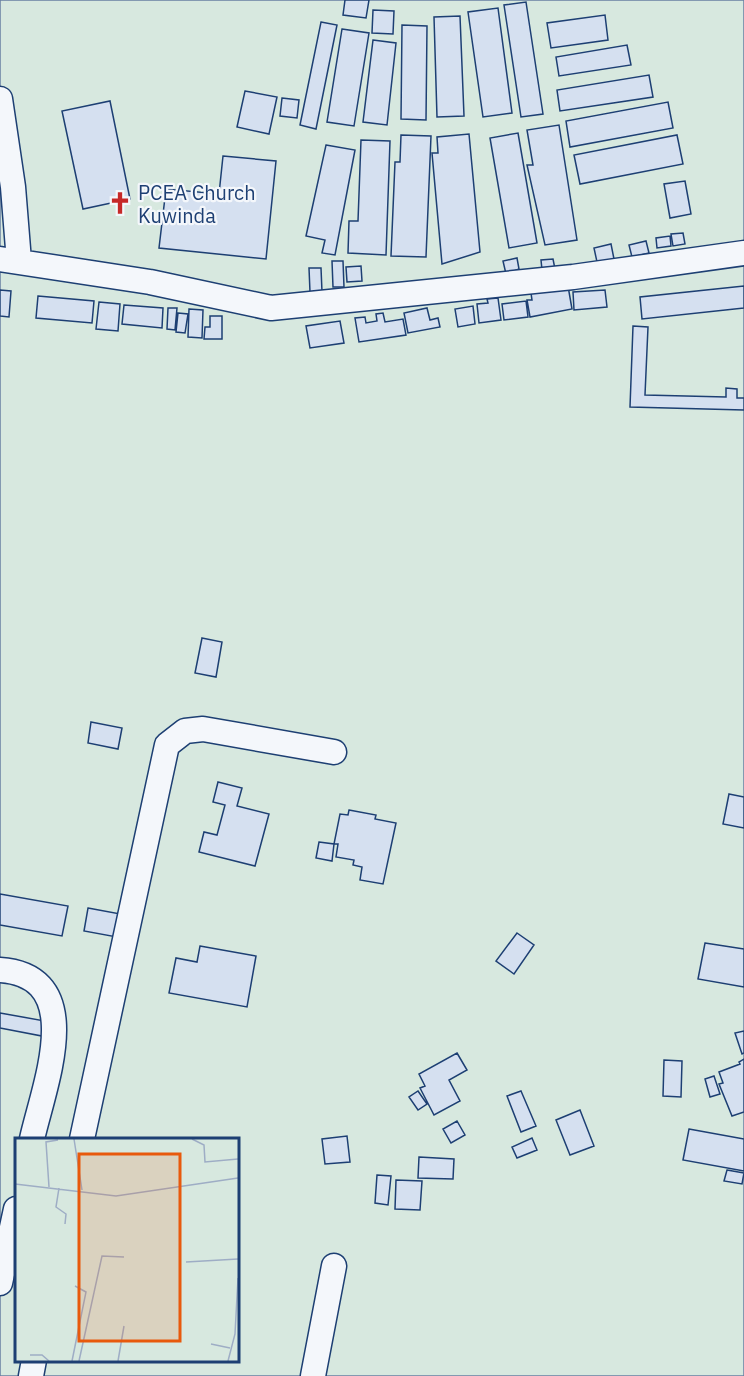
<svg xmlns="http://www.w3.org/2000/svg" width="744" height="1376" font-family="'IBM Plex Sans',sans-serif">
	<style>
		.green { fill: #d7e8df; stroke: #687fa3; stroke-width: 1.5; fill-rule: evenodd }
		.building { fill: #d5e0f0; stroke: #1d3f73; stroke-width: 1.5 }
		.lines { fill: none; stroke-linecap: round; stroke-linejoin: round }
		.minor-casing { stroke: #1d3f73; stroke-width: 27 }
		.minor { stroke: #f4f7fb; stroke-width: 24 }
		.labels { text-anchor: middle; dominant-baseline: central; stroke-width: 4.5; stroke-linejoin: round; paint-order: stroke }
		.poi-label { font-size: 20px; fill: #1d3f73; stroke: #f4f7fb; text-anchor: start }
		.inset-road { fill: none; stroke: #9eadc5; stroke-width: 1.5 }
		.view { fill: #e8590c; fill-opacity: 0.15; stroke: #e8590c; stroke-width: 3 }
		.inset-edge { fill: none; stroke: #1d3f73; stroke-width: 3 }
	</style>
	<rect width="100%" height="100%" fill="#f4f7fb"/>
	<path class="green" d="M0,0H744V1376H0ZM16,1139H237V1360H16Z"/>
	<path class="building" d="M345,0H369L366,18L343,15Z
		M526,2L543,114L521,117L504,5Z
		M498,8L512,113L483,117L468,12Z
		M373,10L394,11L393,34L372,33Z
		M605,15L608,40L551,48L547,23Z
		M460,16L464,116L437,117L434,17Z
		M321,22L337,25L316,129L300,125Z
		M402,25L427,26L426,120L401,119Z
		M342,29L369,33L354,126L327,122Z
		M373,40L396,43L387,125L363,122Z
		M627,45L631,65L559,76L556,57Z
		M649,75L653,97L560,111L557,90Z
		M245,91L277,97L269,134L237,127Z
		M282,98L299,100L297,118L280,116Z
		M110,101L130,199L83,209L62,111Z
		M668,102L673,128L570,147L566,121Z
		M559,125L577,240L545,245L527,165H533L527,130Z
		M518,133L537,243L509,248L490,138Z
		M469,134L480,252L442,264L432,153H438L437,137Z
		M401,135L431,136L426,257L391,256L395,162H400Z
		M677,135L683,164L580,184L574,155Z
		M361,140L390,141L386,255L348,253L349,221H358Z
		M326,145L355,150L335,255L322,253L325,240L306,236Z
		M223,156L276,161L266,259L159,248L166,189L219,194Z
		M685,181L691,214L670,218L664,184Z
		M683,233L685,244L673,246L671,234Z
		M670,236L671,246L657,248L656,238Z
		M646,241L649,253L632,257L629,245Z
		M611,244L614,259L597,262L594,248Z
		M517,258L519,269L506,274L503,261Z
		M553,259L555,269L542,270L541,260Z
		M332,261H343L344,287H333Z
		M361,266L362,281L347,282L346,267Z
		M309,268H321L322,292H310Z
		M568,286L572,309L530,317L527,300H532L531,293Z
		M744,286V308L642,319L640,297Z
		M0,290L11,291L9,317L0,316Z
		M605,290L607,307L574,310L573,292Z
		M38,296L94,301L92,323L36,318Z
		M498,298L501,320L479,323L477,304L488,303L487,299Z
		M526,301L528,317L504,320L502,304Z
		M99,302L120,304L118,331L96,329Z
		M124,305L163,308L162,328L122,324Z
		M473,306L475,324L458,327L455,309Z
		M168,308H177L175,330L167,329Z
		M427,308L430,320L438,318L440,327L408,333L404,313Z
		M189,309L203,310L202,338L188,337Z
		M178,313L188,314L185,333L176,332Z
		M383,313L385,322L403,319L406,335L359,342L355,318L365,317L366,323L377,321L376,314Z
		M210,316H222V339H204L205,327H210Z
		M340,321L344,343L310,348L306,326Z
		M633,326L648,327L645,395L726,397V388L737,389V398H744V410L630,407Z
		M202,638L222,642L216,677L195,673Z
		M91,722L122,728L118,749L88,743Z
		M218,782L242,788L237,806L269,814L255,866L199,852L204,832L217,835L225,805L213,802Z
		M729,794L744,797V828L723,824Z
		M349,810L376,815L375,819L396,823L383,884L360,880L362,867L353,865L354,860L336,857L338,844H334L340,814L348,815Z
		M319,842L334,844L332,861L316,858Z
		M0,894L68,906L62,936L0,925Z
		M88,908L126,915L122,938L84,931Z
		M517,933L534,945L514,974L496,961Z
		M705,943L744,949V987L698,979Z
		M200,946L256,956L247,1007L169,993L176,958L197,962Z
		M0,1013L45,1021L42,1036L0,1028Z
		M744,1031V1053L742,1054L735,1033Z
		M457,1053L467,1070L449,1080L460,1101L434,1115L420,1088L425,1086L419,1074Z
		M744,1059V1112L732,1116L719,1084L723,1083L719,1072L740,1064L739,1062Z
		M664,1060L682,1061L681,1097L663,1096Z
		M714,1076L720,1094L710,1097L705,1079Z
		M418,1091L427,1104L418,1110L409,1097Z
		M521,1091L536,1126L521,1132L507,1096Z
		M580,1110L594,1146L570,1155L556,1120Z
		M457,1121L465,1135L451,1143L443,1129Z
		M689,1129L744,1139V1171L683,1160Z
		M347,1136L350,1162L325,1164L322,1139Z
		M532,1138L537,1150L517,1158L512,1147Z
		M419,1157L454,1159L453,1179L418,1178Z
		M727,1170L744,1173L742,1184L724,1181Z
		M377,1175L391,1176L388,1205L375,1203Z
		M396,1180L422,1181L420,1210L395,1209Z"/>
	<g class="lines">
		<g class="minor-casing">
			<path id="minor" d="M0,99L13,187L19,261
				M0,259L150,282L271,308L573,277L744,253
				M0,970C89,976 44,1085 32,1139
				M82,1139L167,745L185,731L203,729L334,752
				M0,1283L16,1209
				M31,1376L34,1360
				M313,1376L334,1266"/>
		</g>
		<use href="#minor" class="minor"/>
	</g>
	<defs>
		<g id="church-bare" transform="scale(1.8)"><path d="M-1.2-6h2.4v3.5h3.3v2.4h-3.3V6h-2.4V-.1h-3.3v-2.4h3.3Z" fill="#c62828" stroke="#f4f7fb" stroke-width="2.5" paint-order="stroke"/></g>
	</defs>
	<g fill-rule="evenodd">
		<use href="#church-bare" x="120" y="203"/>
	</g>
	<g class="labels">
		<g class="poi-label">
			<text x="138" y="192">PCEA Church<tspan x="138" dy="23">Kuwinda</tspan></text>
		</g>
	</g>
	<g transform="translate(15 1138)">
		<rect width="224" height="224" fill="#f4f7fb"/>
		<path d="M0,1H223V223H0Z" fill="#d7e8df"/>
		<path class="inset-road" d="M59,1L67,52M177,1L189,7L190,24L223,21M0,46L101,58L223,40M34,49L31,4L43,2M44,50L41,69L51,76L50,86M171,124L223,121M196,206L215,210M15,217H27L34,223M57,223L71,154L60,148M64,223L87,118L109,119M103,223L109,188M213,223L220,196L223,140"/>
		<path class="view" d="M64,16H165V203H64Z"/>
		<rect width="224" height="224" class="inset-edge"/>
	</g>
</svg>
